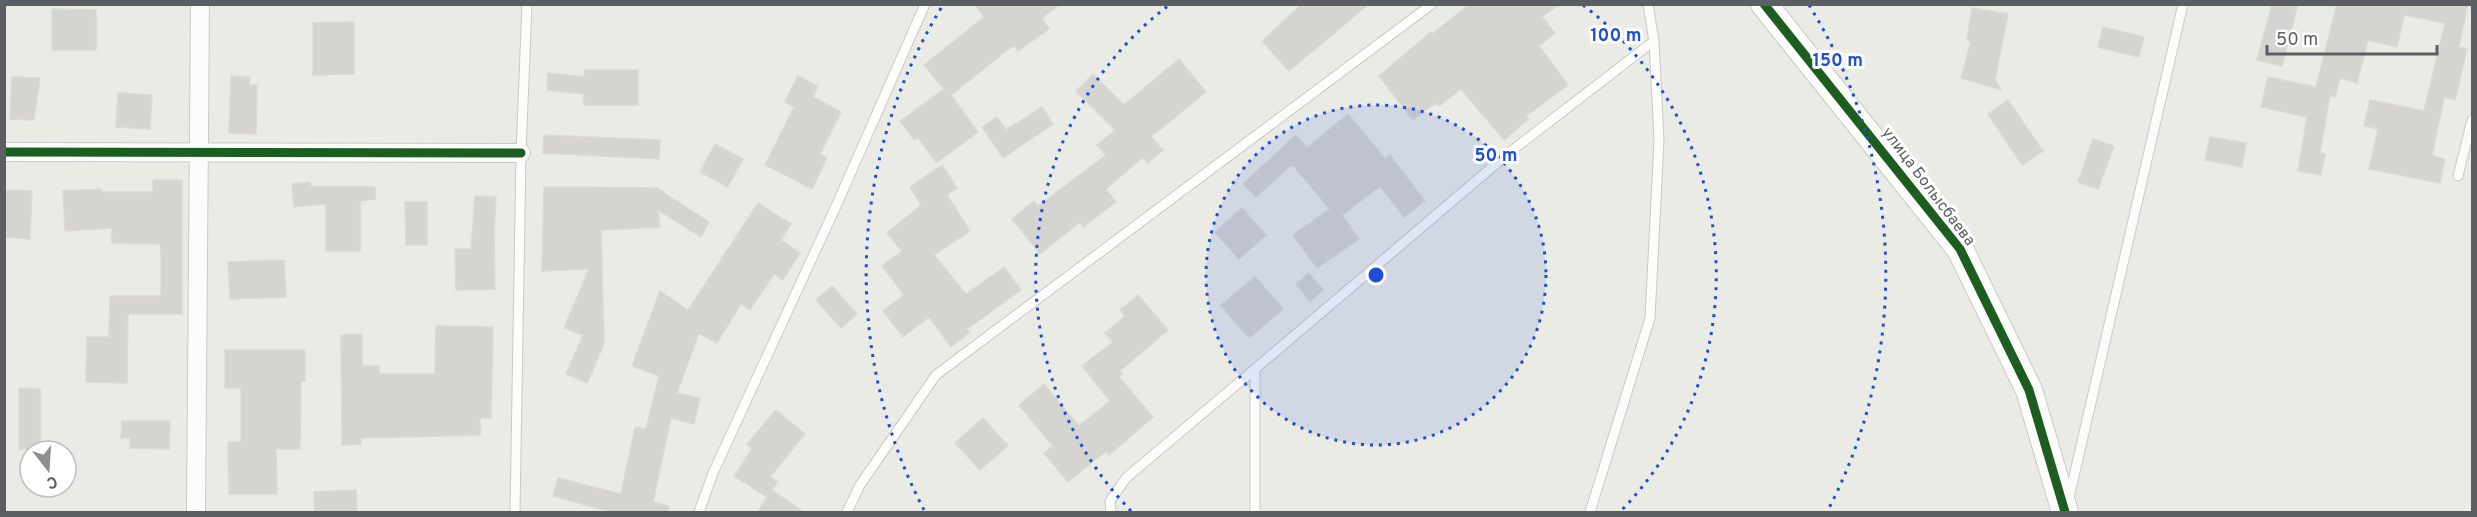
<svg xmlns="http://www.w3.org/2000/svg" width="2477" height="517" font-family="Overpass,sans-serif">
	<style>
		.building { fill: #d5d4d1; stroke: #dad9d5; stroke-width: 1.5 }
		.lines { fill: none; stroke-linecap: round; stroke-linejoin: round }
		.lane-casing { stroke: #c8c9c8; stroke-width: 11 }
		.street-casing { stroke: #c8c9c8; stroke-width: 20 }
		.secondary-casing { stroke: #c9c9c9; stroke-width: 28 }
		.lane { stroke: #fcfcfb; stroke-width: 9 }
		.street { stroke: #fcfcfb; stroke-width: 18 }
		.secondary { stroke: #fcfcfb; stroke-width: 26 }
		.cycleway-casing { stroke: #fff; stroke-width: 13 }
		.cycleway { stroke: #1b5e20; stroke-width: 9 }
		.ring { fill: none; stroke: #1d4ed8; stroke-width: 3; stroke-dasharray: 3 6 }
		.labels { text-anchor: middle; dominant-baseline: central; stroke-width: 6; stroke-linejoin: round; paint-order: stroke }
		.street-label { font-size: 16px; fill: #5b5f64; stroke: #fff }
		.centre { fill: #1d4ed8; stroke: #fff; stroke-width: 3 }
		.ring-label { font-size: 18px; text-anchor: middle; font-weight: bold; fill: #1d4ed8; stroke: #fff; stroke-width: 6; stroke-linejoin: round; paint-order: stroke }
	</style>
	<rect width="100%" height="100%" fill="#ebebe6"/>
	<path class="building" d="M975,4H1060L1042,18L1049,29L1018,51L1014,45L951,95L978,132L936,163L918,137L914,140L900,121L944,89L924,65L984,17Z
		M1302,4H1369L1289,71L1262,41Z
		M1470,4H1560L1542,17L1555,33L1539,46L1568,85L1526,116L1528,119L1504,140L1461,89L1439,106L1436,103L1413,120L1379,76L1431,32L1432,34Z
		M2272,4H2298L2282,66L2257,60Z
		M2337,4H2468L2459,47L2467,49L2455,100L2444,97L2432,156L2445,159L2440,183L2369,169L2378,129L2364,126L2370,100L2424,111L2445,23L2404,15L2397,47L2368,40L2357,83L2340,78L2335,97L2330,95L2320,153L2325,154L2321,175L2298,171L2307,117L2261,107L2268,77L2316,87Z
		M1972,8L2008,14L1995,80L2001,90L1961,78L1971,41L1967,40Z
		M52,9L96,10V50H52Z
		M354,22V74L313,75V23Z
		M2103,27L2144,37L2139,57L2098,47Z
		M1179,59L1206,92L1151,137L1163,150L1148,163L1143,157L1106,189L1116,202L1083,227L1080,222L1040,254L1012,219L1034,201L1038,206L1106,155L1097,145L1115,130L1076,91L1093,74L1124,105Z
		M585,70H638V105H584V94L547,90L548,73L584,77Z
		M231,76L250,77L249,85H257L256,134L229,133Z
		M798,76L818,86L813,97L841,112L820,154L827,158L812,189L765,165L794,107L785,102Z
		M12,77L40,78L34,120L10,119Z
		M118,93L152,95L150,129L116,127Z
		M2008,100L2043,151L2022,165L1988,114Z
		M1042,107L1053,124L1003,158L982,127L997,117L1006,130Z
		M1348,114L1385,159L1390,155L1425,201L1404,217L1380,186L1342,215L1359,239L1317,268L1293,235L1330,209L1292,164L1256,197L1243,184L1296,135L1307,148Z
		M544,135L660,140L659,159L543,153Z
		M2210,137L2246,143L2242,167L2205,160Z
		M2093,139L2114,146L2098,189L2078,182Z
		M715,144L743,159L728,187L700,172Z
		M942,165L957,188L947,195L970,231L934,255L966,294L1004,267L1021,290L967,329L970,332L951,347L929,317L903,337L883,311L904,295L882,266L902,251L887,233L921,205L910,187Z
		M153,180H182V314H128L127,383L86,382L87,337H109L110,296H161V254L160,244L112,243V228L65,231L63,191L101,189L102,192H153Z
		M310,182L311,186L375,187V199L360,201V251H326V204L294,207L292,184Z
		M544,187L657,188L709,222L701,237L658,210L660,227L601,230L604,344L587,383L566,374L583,335L564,328L589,269L542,271Z
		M4,190L32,191L30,239L4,237Z
		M475,196L496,197L494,232L495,289L456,290L455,249H471Z
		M405,202H427V245H406Z
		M758,203L791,224L781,240L800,253L783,280L774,274L750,310L741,304L717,343L699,333L677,393L700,398L694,424L671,418L653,502L669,506L668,513H615L553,496L558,478L621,494L635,427L646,429L659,376L632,366L660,291L688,310Z
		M1242,208L1266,235L1239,259L1215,232Z
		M284,260L286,297L230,299L228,262Z
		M1309,273L1323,290L1310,301L1296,284Z
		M1255,277L1283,309L1249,338L1221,305Z
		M832,286L857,314L841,328L816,300Z
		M1138,295L1168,330L1120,371L1122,374L1119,377L1153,417L1109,455L1106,451L1068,482L1044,453L1053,446L1019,405L1044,384L1079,426L1110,401L1082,366L1113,342L1105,333L1125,316L1120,310Z
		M436,326L493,327L491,418H480V435L361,438V444L342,445L341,335L362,334V366H379V374H435Z
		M225,350H305V381H301L300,449H276L277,494H229L228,442H241V388H225Z
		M19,388L40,389V449H19Z
		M776,410L805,434L770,477L778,482L772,490L805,513H757L769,494L767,497L734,476L752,449L747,444Z
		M983,418L1008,446L980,470L955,443Z
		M122,421H170L169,449L130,448V438H121Z
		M356,490L357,513H315L314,492Z"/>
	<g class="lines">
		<g class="lane-casing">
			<path id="lane" d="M2458,176L2472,120
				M2069,498L2183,4
				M515,512L521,153L527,4
				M699,512L713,473L837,204L925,4
				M847,512L860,485L936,375L1432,4
				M1111,512L1110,501L1126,478L1255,369
				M1255,512V369L1510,152L1654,41L1648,4
				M1590,512L1650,318L1659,140L1654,41"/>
		</g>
		<g class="street-casing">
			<path id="street" d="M4,152L521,153
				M196,512L200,4"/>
		</g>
		<g class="secondary-casing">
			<path id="secondary" d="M1764,4L1960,249L2029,390L2065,512"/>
		</g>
		<use href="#lane" class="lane"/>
		<use href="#street" class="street"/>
		<use href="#secondary" class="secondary"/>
		<g class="cycleway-casing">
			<path id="cycleway" d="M1764,4L1960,249L2029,390L2065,512
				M4,152L521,153"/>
		</g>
		<use href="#cycleway" class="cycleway"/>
	</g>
	<circle cx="1376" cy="275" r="170" fill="#1d4ed8" fill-opacity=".12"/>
	<g class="ring">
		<circle cx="1376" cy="275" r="170"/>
		<path d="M1131 511A340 340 0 0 1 1169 5M1583 5A340 340 0 0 1 1621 511"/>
		<path d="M924 510A510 510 0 0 1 943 5M1809 5A510 510 0 0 1 1828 510"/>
	</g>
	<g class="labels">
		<g class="street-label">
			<text transform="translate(1928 187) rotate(53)">улица Болысбаева</text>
		</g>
	</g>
	<circle cx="1376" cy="275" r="9" class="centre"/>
	<g class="ring-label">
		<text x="1616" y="41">100 m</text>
		<text x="1838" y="66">150 m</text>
		<text x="1496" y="161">50 m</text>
	</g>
	<rect width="2477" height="517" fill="none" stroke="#5b5f64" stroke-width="12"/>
	<g transform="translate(48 469) rotate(163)"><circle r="28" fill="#ffffff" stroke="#bdbfc1" stroke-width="1.5"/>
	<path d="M0-4.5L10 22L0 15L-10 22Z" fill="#8d9092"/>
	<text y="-9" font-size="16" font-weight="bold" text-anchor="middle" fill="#5b5f64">С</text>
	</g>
	<path d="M2267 45v9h170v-9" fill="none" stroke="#5b5f64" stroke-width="3"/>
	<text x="2276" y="45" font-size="18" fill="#5b5f64" stroke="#ffffff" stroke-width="4.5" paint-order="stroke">50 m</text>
</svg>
